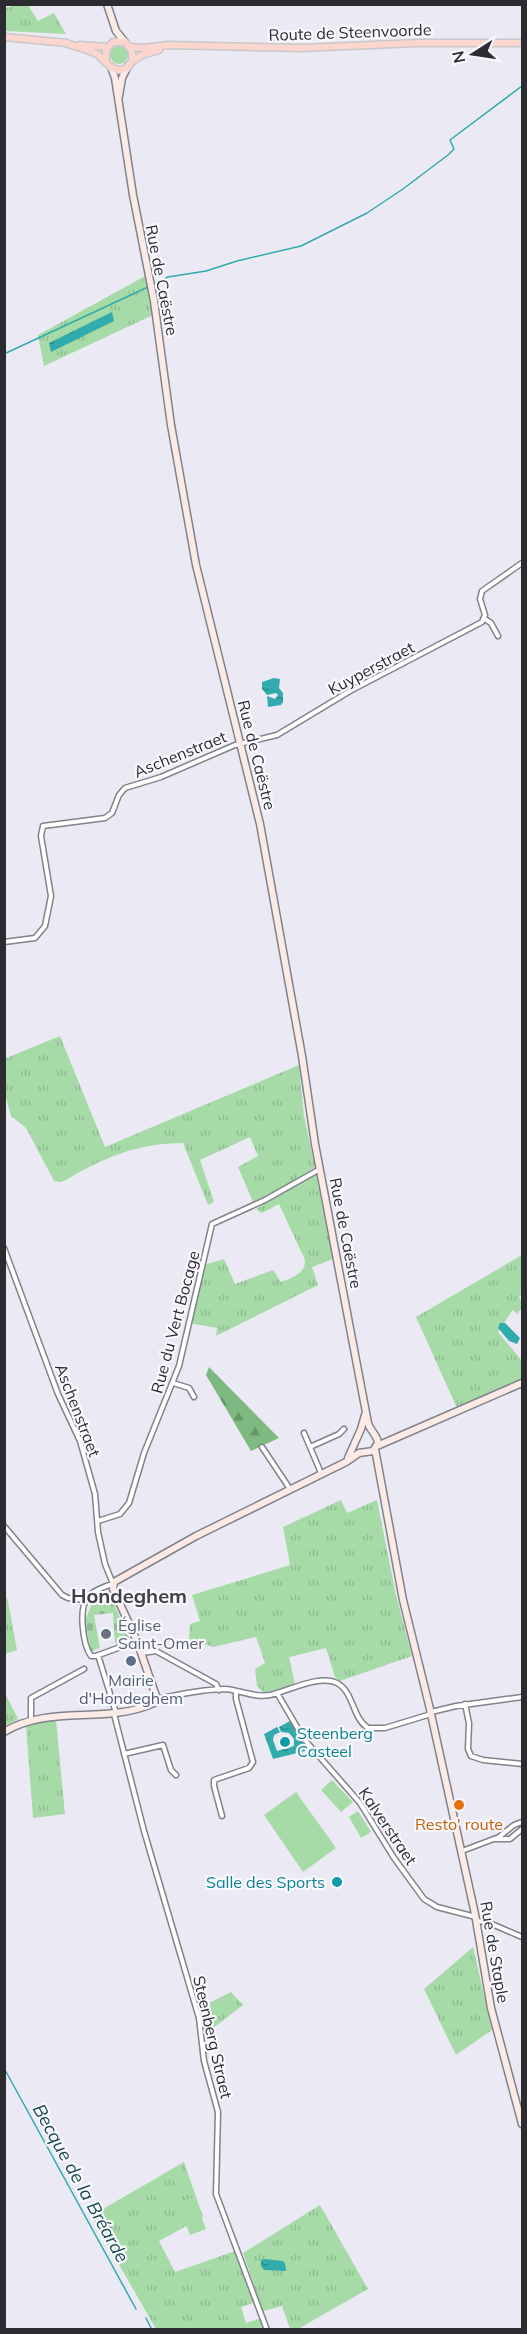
<svg xmlns="http://www.w3.org/2000/svg" width="527" height="2334" font-family="Mulish,sans-serif">
	<style>
		.grass { fill: url(#grass-tufts) }
		.forest { fill: url(#forest-firs) }
		.cemetery { fill: url(#cemetery-stones) }
		.park { fill: #a6dba7 }
		.water { fill: url(#water-ripples) }
		.lines { fill: none; stroke-linecap: round; stroke-linejoin: round }
		.stream { stroke: #31abac; stroke-width: 1.5 }
		.street-casing { stroke: #82828a; stroke-width: 7 }
		.secondary-casing { stroke: #82828a; stroke-width: 9 }
		.primary-casing { stroke: #c8c8c9; stroke-width: 9 }
		.street { stroke: #fff; stroke-width: 4 }
		.secondary { stroke: #fceae6; stroke-width: 6 }
		.primary { stroke: #fad6ce; stroke-width: 6 }
		.worship-dot { fill: #6b7280; stroke: #f8f8fe; stroke-width: 2 }
		.service-dot { fill: #5c6f8a; stroke: #f8f8fe; stroke-width: 2 }
		.culture-dot { fill: #0f9aa8; stroke: #f8f8fe; stroke-width: 2 }
		.food-dot { fill: #e8710a; stroke: #f8f8fe; stroke-width: 2 }
		.labels { text-anchor: middle; dominant-baseline: central; stroke-width: 4.5; stroke-linejoin: round; paint-order: stroke }
		.street-label { font-size: 16px; fill: #2c2b2f; stroke: #f8f8fe }
		.worship-label { font-size: 16px; fill: #5b616d; stroke: #f8f8fe; text-anchor: start }
		.service-label { font-size: 16px; fill: #4e5e75; stroke: #f8f8fe }
		.culture-label { font-size: 16px; fill: #0d838f; stroke: #f8f8fe; text-anchor: start }
		.food-label { font-size: 16px; fill: #c56008; stroke: #f8f8fe }
		.water-label { font-size: 18px; font-style: italic; fill: #144848; stroke: #f8f8fe }
		.quarter-label { font-size: 20px; font-weight: bold; fill: #404047; stroke: #f8f8fe }
	</style>
	<defs>
		<pattern id="grass-tufts" width="24" height="20" patternUnits="userSpaceOnUse" patternTransform="scale(1.5)"><rect width="24" height="20" fill="#a6dba7"/><path d="M3 7l-1-3M5 7V3M7 7l1-3M15 17l-1-3M17 17v-4M19 17l1-3" fill="none" stroke="#8fbc90"/></pattern>
		<pattern id="forest-firs" width="22" height="20" patternUnits="userSpaceOnUse" patternTransform="scale(1.5)"><rect width="22" height="20" fill="#7eb97f"/><path d="M5 1l3.5 6h-7zM16 11l3.5 6h-7z" fill="#679768"/></pattern>
		<pattern id="cemetery-stones" width="16" height="16" patternUnits="userSpaceOnUse" patternTransform="scale(1.5)"><rect width="16" height="16" fill="#a6dba7"/><path d="M2 7V4a2 2 0 0 1 4 0v3zM10 15v-3a2 2 0 0 1 4 0v3z" fill="#8fbc90"/></pattern>
		<pattern id="water-ripples" width="26" height="14" patternUnits="userSpaceOnUse" patternTransform="scale(1.5)"><rect width="26" height="14" fill="#31abac"/><path d="M2 4q2-2 4 0t4 0M15 11q2-2 4 0t4 0" fill="none" stroke="#2a8b8c"/></pattern>
	</defs>
	<rect width="100%" height="100%" fill="#ebeaf4"/>
	<path class="grass" d="M18,5H28L38,21L54,13L66,34L5,31V8Z
		M110 55a9 9 0 1 1 18 0a9 9 0 1 1-18 0Z
		M147,275L153,315L44,366L38,335Z
		M60,1036L105,1147L299,1065L304,1116L315,1167L277,1191L253,1202L238,1167L258,1156L250,1137L200,1160L214,1202L208,1205L183,1143C138,1143 105,1157 66,1180L60,1182L54,1181L26,1128L11,1116L5,1094L4,1059Z
		M316,1174L333,1259L312,1267L318,1285L216,1336L217,1328L189,1323L204,1265L224,1259L235,1284L273,1270L281,1282C291,1278 306,1274 305,1260L279,1204L262,1213L256,1209Z
		M522,1255V1294L519,1297L522,1302V1308L517,1314L513,1310L512,1311L498,1332L522,1361V1379L457,1408L416,1317Z
		M341,1500L347,1513L377,1500L396,1595L412,1656L340,1681L335,1677L326,1648L289,1657L295,1684L264,1693L257,1686L255,1669L265,1663L256,1637L213,1647L189,1639L190,1624L200,1621L192,1595L290,1565L283,1527Z
		M5,1595L8,1601L17,1650L5,1654Z
		M4,1691L18,1719L5,1727H4Z
		M56,1720L65,1814L33,1818L26,1725Z
		M473,1947L492,2030L456,2055L424,1989Z
		M231,1992L243,2005L204,2035L199,2008Z
		M184,2162L203,2217L159,2241L175,2272L235,2251L256,2302L241,2307L246,2323L262,2318L266,2329H156L91,2216Z
		M320,2205L368,2289L298,2329H290L282,2306L263,2311L243,2253Z"/>
	<path class="forest" d="M209,1367L279,1438L251,1451L206,1375Z"/>
	<path class="cemetery" d="M112,1600L129,1638L115,1644L113,1613L94,1615L100,1648L92,1651L90,1649L85,1620L93,1602Z"/>
	<path class="park" d="M332,1780L353,1802L341,1812L321,1790Z
		M296,1792L336,1848L303,1872L264,1815Z
		M358,1811L371,1832L361,1838L349,1817Z
		M194,2197L206,2229L190,2235L178,2203Z"/>
	<path class="water" d="M112,312L114,321L51,352L49,343Z
		M274,678L280,679L279,688L283,693V702L281,705L268,707L267,696L275,699L278,695L276,693L267,695L262,689V682Z
		M500,1323H505L520,1338L517,1344L509,1341L498,1328Z
		M290,1721L307,1747L305,1751L273,1759L264,1734L277,1727L280,1732L274,1735L273,1740L277,1751L294,1746V1739L289,1733L281,1732L279,1727Z
		M265,2259L282,2261L285,2263L286,2271L264,2270L261,2266V2260Z"/>
	<g class="lines">
		<path class="stream" d="M156,283L168,277L206,271L237,261L301,246L367,213L403,189L448,155L454,149L450,140L522,86
			M4,354L148,287
			M4,2068L136,2309
			M146,2318L152,2330"/>
		<g class="street-casing">
			<path id="street" d="M485,619L491,623L498,636
				M4,942L35,938L45,926L51,896L41,836L43,826L105,818L112,813L119,795L125,788L161,777L235,745L277,735L350,691L482,622L485,615L480,599L482,591L522,563
				M4,1248L58,1394L80,1441L95,1494L98,1532L105,1564L113,1584C105,1586 93,1591 88,1597C78,1608 83,1645 91,1656H96L137,1641
				M173,1383L189,1388L194,1397
				M304,1433L321,1473
				M262,1447L290,1489
				M310,1447L339,1434L344,1429
				M98,1521L120,1514L129,1503L144,1453L179,1366L212,1224L265,1200L320,1169
				M4,1526L62,1595L68,1598L86,1600
				M142,1653L156,1651L216,1684L219,1690
				M98,1655L116,1713
				M277,1693L304,1739L360,1803L394,1858L424,1899L437,1907L476,1917
				M156,1699C180,1695 200,1689 225,1689C240,1690 254,1698 270,1695C288,1691 320,1674 337,1683C354,1692 352,1718 368,1728H385L431,1714
				M465,1704L469,1723L468,1749L471,1756L483,1760L522,1764
				M431,1712L456,1706L522,1697
				M114,1714L144,1831L199,2018L204,2061L218,2112L216,2194L267,2330
				M31,1719V1698L84,1669
				M124,1754L163,1745L171,1770L176,1775
				M222,1816L214,1786V1780L249,1768L253,1762L236,1699V1691
				M495,1839H510L522,1829
				M462,1851L499,1837L514,1825L522,1822
				M477,1921L487,1922L522,1937"/>
		</g>
		<g class="secondary-casing">
			<path id="secondary" d="M107,4L116,31L125,42
				M119,96L122,78L128,66
				M377,1446L522,1383
				M375,1449L403,1600L429,1705L475,1914L491,2008L522,2124
				M348,1458L361,1429L365,1415
				M4,1732C50,1704 106,1725 154,1703L156,1696L137,1641L113,1589L114,1582L196,1536L346,1462L359,1453L373,1451L378,1443C377,1434 370,1431 368,1423L315,1144L302,1056L260,824L196,565L171,425L154,301L133,195L115,78L111,67"/>
		</g>
		<g class="primary-casing">
			<path id="primary" d="M4,37L67,43
				M65,43C75,46 87,49 97,54C103,58 108,67 115,69C134,74 138,50 124,42H113L106,49V62
				M80,45L108,47
				M131,47L143,48L169,45L302,48L417,43H522
				M133,61L142,55L159,50"/>
		</g>
		<use href="#street" class="street"/>
		<use href="#secondary" class="secondary"/>
		<use href="#primary" class="primary"/>
	</g>
	<circle class="worship-dot" cx="106" cy="1634" r="6"/>
	<circle class="service-dot" cx="131" cy="1661" r="6"/>
	<g class="culture-dot">
		<circle cx="285" cy="1742" r="6"/>
		<circle cx="337" cy="1882" r="6"/>
	</g>
	<circle class="food-dot" cx="459" cy="1805" r="6"/>
	<g class="labels">
		<g class="street-label">
			<text transform="translate(350 32) rotate(-2)">Route de Steenvoorde</text>
			<text transform="translate(162 280) rotate(79)">Rue de Caëstre</text>
			<text transform="translate(371 668) rotate(-28)">Kuyperstraet</text>
			<text transform="translate(180 754) rotate(-22)">Aschenstraet</text>
			<text transform="translate(257 755) rotate(76)">Rue de Caëstre</text>
			<text transform="translate(346 1233) rotate(79)">Rue de Caëstre</text>
			<text transform="translate(175 1322) rotate(-75)">Rue du Vert Bocage</text>
			<text transform="translate(78 1410) rotate(69)">Aschenstraet</text>
			<text transform="translate(388 1826) rotate(56)">Kalverstraet</text>
			<text transform="translate(495 1952) rotate(80)">Rue de Staple</text>
			<text transform="translate(213 2037) rotate(77)">Steenberg Straet</text>
		</g>
		<g class="worship-label">
			<text x="118" y="1625">Église<tspan x="118" dy="18">Saint-Omer</tspan></text>
		</g>
		<g class="service-label">
			<text x="131" y="1680">Mairie<tspan x="131" dy="18">d'Hondeghem</tspan></text>
		</g>
		<g class="culture-label">
			<text x="297" y="1733">Steenberg<tspan x="297" dy="18">Casteel</tspan></text>
			<text x="325" y="1882" text-anchor="end">Salle des Sports</text>
		</g>
		<g class="food-label">
			<text x="459" y="1824">Resto' route</text>
		</g>
		<g class="water-label">
			<text transform="translate(81 2183) rotate(61)">Becque de la Bréarde</text>
		</g>
		<g class="quarter-label">
			<text x="129" y="1595">Hondeghem</text>
		</g>
	</g>
	<rect width="527" height="2334" fill="none" stroke="#2c2b2f" stroke-width="12"/>
	<g transform="translate(473 54) rotate(258)" stroke="#f8f8fe" stroke-width="4.5" paint-order="stroke">
	<path d="M0-4.5L10 22L0 15L-10 22Z" fill="#2c2b2f"/>
	<text y="-9" font-size="16" font-weight="bold" text-anchor="middle" fill="#2c2b2f">N</text>
	</g>
</svg>
